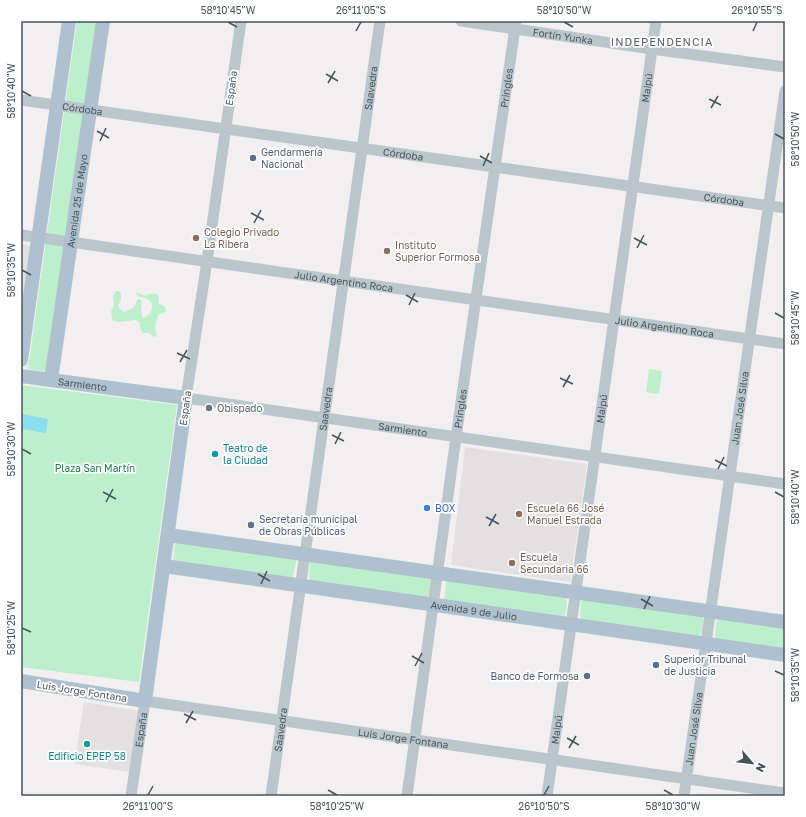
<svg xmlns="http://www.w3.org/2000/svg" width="806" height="817" font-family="'Golos Text',sans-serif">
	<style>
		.education { fill: #e2e0e1 }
		.green { fill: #bdefcd }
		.water { fill: #8bdfec }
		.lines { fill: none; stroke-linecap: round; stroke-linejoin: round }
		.minor { stroke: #bbc5cc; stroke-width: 11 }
		.major { stroke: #afc1ce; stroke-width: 14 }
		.ticks { fill: none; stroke: #47545c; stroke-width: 1.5 }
		.service-dot { fill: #5c6f8a; stroke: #fff; stroke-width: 1.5 }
		.education-dot { fill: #8d6e63; stroke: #fff; stroke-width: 1.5 }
		.worship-dot { fill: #6b7280; stroke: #fff; stroke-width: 1.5 }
		.culture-dot { fill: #0f9aa8; stroke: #fff; stroke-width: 1.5 }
		.shop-dot { fill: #3f7fe0; stroke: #fff; stroke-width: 1.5 }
		.labels { text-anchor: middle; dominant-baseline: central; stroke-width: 3.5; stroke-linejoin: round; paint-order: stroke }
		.street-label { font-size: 10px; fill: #47545c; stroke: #fff }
		.service-label { font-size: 10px; fill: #4e5e75; stroke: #fff; text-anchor: start }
		.education-label { font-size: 10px; fill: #785e54; stroke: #fff; text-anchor: start }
		.worship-label { font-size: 10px; fill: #5b616d; stroke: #fff; text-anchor: start }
		.culture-label { font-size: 10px; fill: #0d838f; stroke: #fff; text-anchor: start }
		.park-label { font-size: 10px; fill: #177e43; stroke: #fff }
		.shop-label { font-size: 10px; fill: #366cbe; stroke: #fff; text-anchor: start }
		.neighbourhood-label { font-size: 11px; letter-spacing: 1px; fill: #5b6064; stroke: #fff }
		.neatline { fill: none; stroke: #47545c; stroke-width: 1.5 }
		.ticks-label { font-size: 10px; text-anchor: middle; fill: #47545c }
	</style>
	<rect width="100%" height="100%" fill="#f1efef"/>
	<path class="education" d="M21,244L31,246L21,311Z
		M465,447L587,464L570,582L451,565Z
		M84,702L140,711L130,772L74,764Z"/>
	<path class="green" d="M77,21H96L47,372L28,369Z
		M116,291H119C123,296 121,301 118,305L119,308L124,312L133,308L138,299L141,300C143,307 139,310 143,318C152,315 157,302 145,298C143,297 140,297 138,296L136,293H139L145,296C150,294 155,291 159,296L158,303L164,306L166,311L164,313L159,314C155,322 154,328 157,336L154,337L149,333H143L141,331L139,322L136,320L118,322L112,320L111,311L114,306L113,297Z
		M649,369L662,371L659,394L646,392Z
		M21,385L177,405L139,682L21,667Z
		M177,540L296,559V563L292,580L173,561L175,544Z
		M313,560L431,578C432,585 430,593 427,599L309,581L310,563Z
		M448,579L567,598C567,605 566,613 563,619L444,601L446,583Z
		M584,599L703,617C703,624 702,632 699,639L580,620L581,602Z
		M719,619L785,626V652L715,640L716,622Z"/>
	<path class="water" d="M21,414L48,419L46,433L21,429Z"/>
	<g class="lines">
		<g class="minor">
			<path id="s1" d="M241,21L207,261L186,398L785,484"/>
			<path id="s2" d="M461,21L652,49L785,67"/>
			<path id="s3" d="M21,100L785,208"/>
			<path id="s4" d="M21,235L785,344"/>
			<path id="s5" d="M131,796L145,701L785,793"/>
			<path id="s6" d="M271,796L380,21"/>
			<path id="s7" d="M407,796L456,437L516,21"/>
			<path id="s8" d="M547,796L656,21"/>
			<path id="s9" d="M684,796L785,91"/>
		</g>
		<g class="major">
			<path d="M21,360L69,21"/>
			<path id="s10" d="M21,376L186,398L145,701L21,681"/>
			<path id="s11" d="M51,380L103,21"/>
			<path d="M168,535L785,622"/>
			<path id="s12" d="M164,566L785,655"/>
		</g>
	</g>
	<path class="ticks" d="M228,22L237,27M564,22L573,27M356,31L361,22M753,31L757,22M326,74L338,81M328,83L335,71M22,91L31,96M709,99L721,105M711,108L718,96M97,131L109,138M775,134L784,139M100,141L106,128M480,156L492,163M483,166L489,153M251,213L264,220M254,223L261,210M634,238L647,245M637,248L644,235M22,270L31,275M406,295L418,302M409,305L415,293M775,313L784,318M177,353L190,359M180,362L187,350M560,378L573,384M563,387L570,375M332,435L344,441M335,444L341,432M22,449L31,454M715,460L727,466M718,469L724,457M103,492L116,499M775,492L784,497M106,502L113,489M486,517L499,524M489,526L496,514M258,574L270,581M261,584L267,571M641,599L653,606M644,609L650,596M22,628L31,632M412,656L424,663M415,666L422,653M775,671L784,675M184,714L196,720M186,723L193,711M567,738L579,745M569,748L576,736M328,790L337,795M664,790L673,795M148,795L153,786M544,795L549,786"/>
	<g class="service-dot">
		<circle cx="253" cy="158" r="4"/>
		<circle cx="251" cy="525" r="4"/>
		<circle cx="656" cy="665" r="4"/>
		<circle cx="587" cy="676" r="4"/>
	</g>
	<g class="education-dot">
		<circle cx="196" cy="238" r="4"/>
		<circle cx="387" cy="251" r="4"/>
		<circle cx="519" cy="514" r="4"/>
		<circle cx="512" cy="563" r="4"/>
	</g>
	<circle class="worship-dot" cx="209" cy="408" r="4"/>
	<g class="culture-dot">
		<circle cx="215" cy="454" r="4"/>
		<circle cx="87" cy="744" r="4"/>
	</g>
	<circle class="shop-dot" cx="427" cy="508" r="4"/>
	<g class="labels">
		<g class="street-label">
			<text stroke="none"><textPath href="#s2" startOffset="103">Fortín Yunka</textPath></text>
			<text transform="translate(231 88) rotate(-82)">España</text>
			<text stroke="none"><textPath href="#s6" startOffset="715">Saavedra</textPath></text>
			<text stroke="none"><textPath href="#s7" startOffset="715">Pringles</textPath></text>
			<text stroke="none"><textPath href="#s8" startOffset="715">Maipú</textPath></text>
			<text stroke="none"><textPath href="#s3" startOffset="62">Córdoba</textPath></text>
			<text stroke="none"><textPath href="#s3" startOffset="386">Córdoba</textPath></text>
			<text stroke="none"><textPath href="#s3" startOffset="710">Córdoba</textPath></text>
			<text stroke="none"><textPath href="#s11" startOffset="181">Avenida 25 de Mayo</textPath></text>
			<text stroke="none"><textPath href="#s4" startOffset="326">Julio Argentino Roca</textPath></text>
			<text stroke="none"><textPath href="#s4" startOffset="650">Julio Argentino Roca</textPath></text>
			<text stroke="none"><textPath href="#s10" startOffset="62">Sarmiento</textPath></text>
			<text transform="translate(185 408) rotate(-82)">España</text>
			<text stroke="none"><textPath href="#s7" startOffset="391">Pringles</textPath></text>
			<text stroke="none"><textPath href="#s8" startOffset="391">Maipú</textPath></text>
			<text stroke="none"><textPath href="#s9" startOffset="392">Juan José Silva</textPath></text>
			<text stroke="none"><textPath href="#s6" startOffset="391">Saavedra</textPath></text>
			<text stroke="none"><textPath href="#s1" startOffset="600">Sarmiento</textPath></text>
			<text stroke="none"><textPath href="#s12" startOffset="313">Avenida 9 de Julio</textPath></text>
			<text transform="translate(82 691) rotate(9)">Luis Jorge Fontana</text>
			<text stroke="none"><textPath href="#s5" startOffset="67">España</textPath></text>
			<text stroke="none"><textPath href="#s6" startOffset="67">Saavedra</textPath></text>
			<text stroke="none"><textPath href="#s8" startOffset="67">Maipú</textPath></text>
			<text stroke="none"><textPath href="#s9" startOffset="68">Juan José Silva</textPath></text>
			<text stroke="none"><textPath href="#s5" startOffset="357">Luis Jorge Fontana</textPath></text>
		</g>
		<g class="service-label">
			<text x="261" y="152">Gendarmería<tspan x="261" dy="12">Nacional</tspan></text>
			<text x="259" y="519">Secretaría municipal<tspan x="259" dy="12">de Obras Públicas</tspan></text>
			<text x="664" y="659">Superior Tribunal<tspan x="664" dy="12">de Justicia</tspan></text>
			<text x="579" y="676" text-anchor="end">Banco de Formosa</text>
		</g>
		<g class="education-label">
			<text x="204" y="232">Colegio Privado<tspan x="204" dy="12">La Ribera</tspan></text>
			<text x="395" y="245">Instituto<tspan x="395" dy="12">Superior Formosa</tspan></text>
			<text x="527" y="508">Escuela 66 José<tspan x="527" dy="12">Manuel Estrada</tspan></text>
			<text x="520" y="557">Escuela<tspan x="520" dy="12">Secundaria 66</tspan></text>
		</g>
		<g class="worship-label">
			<text x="217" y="408">Obispado</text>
		</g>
		<g class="culture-label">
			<text x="223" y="448">Teatro de<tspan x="223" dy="12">la Ciudad</tspan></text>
			<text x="87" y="756" text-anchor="middle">Edificio EPEP 58</text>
		</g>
		<g class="park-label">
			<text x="95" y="468">Plaza San Martín</text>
		</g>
		<g class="shop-label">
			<text x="435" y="508">BOX</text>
		</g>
		<g class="neighbourhood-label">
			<text x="662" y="41">INDEPENDENCIA</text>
		</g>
	</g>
	<rect width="806" height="817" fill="none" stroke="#ffffff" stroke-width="44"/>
	<g transform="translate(752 763) rotate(118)" stroke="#ffffff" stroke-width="3" paint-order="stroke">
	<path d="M0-3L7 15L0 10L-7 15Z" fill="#47545c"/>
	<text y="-6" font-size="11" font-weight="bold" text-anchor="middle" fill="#47545c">N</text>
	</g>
	<rect x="22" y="22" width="762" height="773" class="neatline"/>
	<g class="ticks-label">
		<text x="228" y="14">58°10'45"W</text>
		<text x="361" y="14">26°11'05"S</text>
		<text x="564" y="14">58°10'50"W</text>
		<text x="757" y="14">26°10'55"S</text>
		<text transform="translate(11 91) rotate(-90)" y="4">58°10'40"W</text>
		<text transform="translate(795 139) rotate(-90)" y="4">58°10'50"W</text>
		<text transform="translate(11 270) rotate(-90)" y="4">58°10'35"W</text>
		<text transform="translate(795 318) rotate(-90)" y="4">58°10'45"W</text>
		<text transform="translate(11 449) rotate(-90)" y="4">58°10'30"W</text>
		<text transform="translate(795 497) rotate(-90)" y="4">58°10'40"W</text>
		<text transform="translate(11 628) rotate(-90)" y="4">58°10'25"W</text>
		<text transform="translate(795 675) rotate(-90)" y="4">58°10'35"W</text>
		<text x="148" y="810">26°11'00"S</text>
		<text x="337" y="810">58°10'25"W</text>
		<text x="544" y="810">26°10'50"S</text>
		<text x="673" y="810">58°10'30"W</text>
	</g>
</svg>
